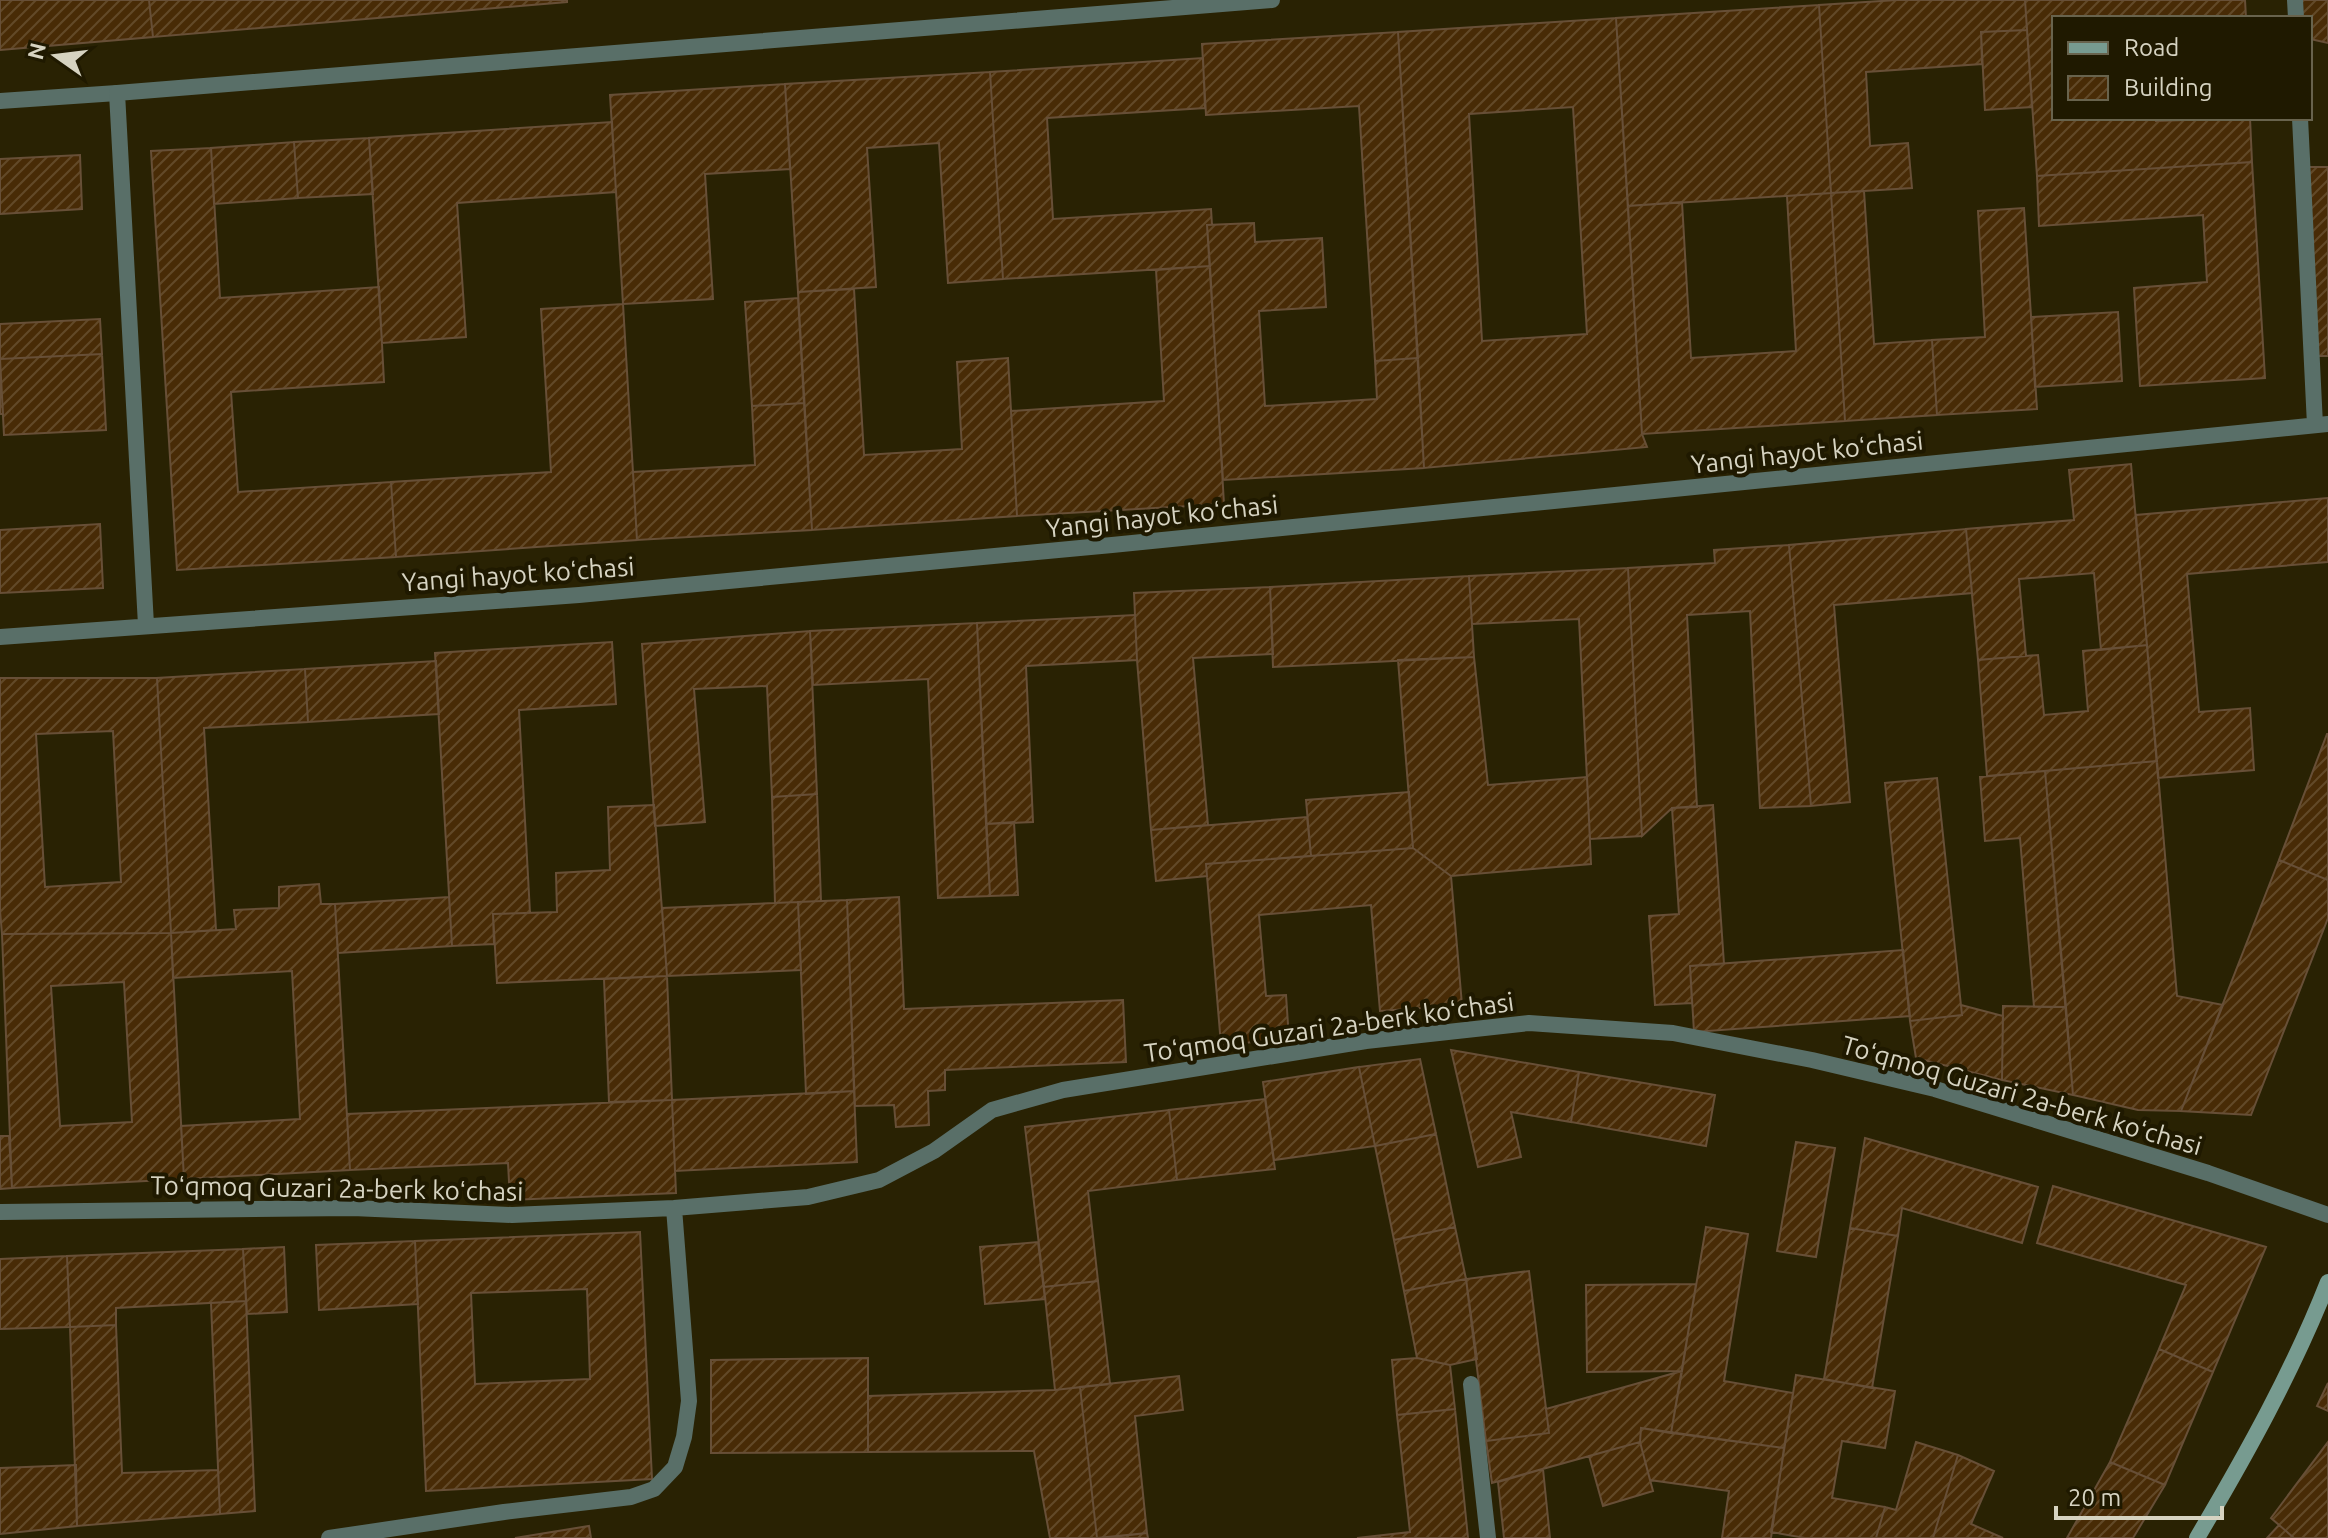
<svg xmlns="http://www.w3.org/2000/svg" width="2328" height="1538" font-family="Ubuntu,sans-serif">
	<style>
		.building { fill: url(#building-hatch); stroke: #674f37; stroke-width: 2; fill-rule: evenodd }
		.lines { fill: none; stroke-linecap: round; stroke-linejoin: round }
		.lane { stroke: #596f68; stroke-width: 16 }
		.street { stroke: #596f68; stroke-width: 16 }
		.secondary { stroke: #779b90; stroke-width: 16 }
		.labels { text-anchor: middle; dominant-baseline: central; stroke-width: 8; stroke-linejoin: round; paint-order: stroke }
		.street-label { font-size: 26px; fill: #d6d3c1; stroke: #1f1900 }
	</style>
	<defs>
		<pattern id="building-hatch" width="6" height="6" patternUnits="userSpaceOnUse" patternTransform="scale(2)"><rect width="6" height="6" fill="#482b06"/><path d="M-1 1l2-2M0 6l6-6M5 7l2-2" fill="none" stroke="#624928"/></pattern>
	</defs>
	<rect width="100%" height="100%" fill="#292203"/>
	<path class="building" d="M0,0H149L153,37L0,50Z
		M149,0H567V2L153,37Z
		M1897,0H2025L2027,30L1981,32L1982,64L1866,72L1870,146L1908,143L1912,188L1831,193L1819,5Z
		M2025,0H2245L2246,18H2203L2202,16L2054,18V118H2156V121L2250,118L2252,162L2037,176Z
		M2300,0H2328V43L2310,39V18H2301Z
		M1819,5L1831,193L1628,206L1616,18Z
		M1616,18L1642,434L1647,447L1424,468L1398,32ZM1573,107L1587,334L1482,341L1469,114Z
		M2027,30L2032,107L1985,110L1981,32Z
		M1398,32L1418,358L1375,361L1359,106L1206,115L1202,44Z
		M1203,58L1205,108L1047,118L1053,219L1211,209L1212,225H1207L1210,266L1003,279L990,72Z
		M990,72L1003,279L948,283L939,143L867,148L876,287L798,292L785,84Z
		M785,84L790,169L705,174L713,299L623,304L610,95Z
		M612,122L616,192L457,203L466,337L382,343L369,138Z
		M369,138L373,194L298,198L294,142Z
		M294,142L298,198L214,204L211,148Z
		M211,148L220,298L379,287L384,382L231,392L238,492L391,482L396,557L177,570L151,151Z
		M80,155L82,209L0,214V159Z
		M2252,162L2265,378L2140,386L2134,288L2207,282L2203,215L2039,226L2037,176Z
		M2309,167H2328V356H2315Z
		M1864,191L1874,344L1932,340L1937,415L1845,421L1831,193Z
		M1831,193L1845,421L1642,434L1628,206L1682,202L1691,358L1796,351L1787,196Z
		M2024,208L2037,409L1937,415L1932,340L1985,337L1978,211Z
		M1254,223L1255,242L1322,238L1326,307L1259,311L1265,406L1377,399L1375,361L1418,358L1424,468L1223,480L1207,225Z
		M1210,266L1224,504L1017,516L1011,411L1164,401L1156,270Z
		M854,289L864,455L962,449L957,362L1008,358L1017,516L812,530L798,292Z
		M798,298L804,403L752,406L745,302Z
		M623,304L637,540L396,557L391,482L551,472L541,309Z
		M2118,312L2122,381L2035,387L2031,317Z
		M100,319L102,354L0,359V324Z
		M102,354L106,430L4,435L0,359Z
		M0,359L3,414H0Z
		M804,403L812,530L637,540L633,472L755,465L752,406Z
		M2131,464L2147,645L2101,650L2094,573L2019,579L2026,656L1978,660L1966,529L2074,520L2069,470Z
		M2328,498V562L2187,574L2199,712L2250,708L2254,770L2158,778L2136,515Z
		M100,524L103,588L0,593V530Z
		M1966,529L1972,593L1834,605L1850,802L1811,806L1789,545Z
		M1789,545L1811,806L1760,808L1750,611L1687,615L1697,807L1672,808L1642,836L1628,568L1715,563L1714,550Z
		M1628,568L1642,836L1590,839L1579,619L1472,624L1469,576Z
		M1469,576L1474,657L1273,667L1270,587Z
		M1270,587L1273,654L1193,658L1208,825L1151,830L1137,660L1134,593Z
		M1135,615L1137,660L1026,666L1033,822L986,824L977,623Z
		M977,623L990,896L938,898L928,679L813,685L810,631Z
		M810,631L817,794L772,797L767,686L694,689L705,822L655,826L642,644Z
		M612,642L616,704L519,710L530,913L493,914L494,944L452,946L435,653Z
		M2147,645L2157,761L1987,776L1978,660L2038,655L2044,715L2088,711L2083,651Z
		M1474,657L1488,785L1587,777L1591,864L1451,876L1413,848L1398,660Z
		M436,661L439,714L308,722L305,669Z
		M305,669L308,722L204,728L216,930L171,933L157,678Z
		M0,678H157L171,933L2,934L0,911ZM113,731L121,882L45,887L36,734Z
		M2327,734H2328V880L2279,860Z
		M2157,761L2177,996L2223,1005L2181,1111L2138,1110L2073,1095L2045,771Z
		M2045,771L2066,1007H2034L2020,838L1985,841L1980,777Z
		M1937,778L1962,1015L1910,1021L1885,783Z
		M1409,792L1413,848L1311,856L1306,800Z
		M817,794L821,901L775,903L772,797Z
		M654,805L667,976L497,983L493,914L557,912L556,873L610,870L608,807Z
		M1713,805L1724,964L1690,966L1692,1003L1655,1005L1649,916L1679,914L1672,808Z
		M1307,817L1311,856L1206,864L1207,876L1156,881L1151,830Z
		M1014,822L1018,895L990,896L986,824Z
		M1413,848L1451,876L1462,1005L1380,1011L1371,905L1259,915L1266,996L1286,995L1289,1039L1221,1045L1206,864Z
		M2279,860L2328,880V918L2251,1115L2181,1111Z
		M319,884L321,904H335L350,1170L184,1179L181,1126L300,1119L292,971L173,978L171,933L236,929L234,910L279,908V887Z
		M449,897L452,946L338,953L335,904Z
		M899,897L904,1009L1123,1000L1126,1062L945,1070V1090L928,1091L929,1125L896,1127L894,1105L855,1106L847,900Z
		M847,900L854,1091L806,1094L798,902Z
		M798,902L801,970L667,976L662,908Z
		M171,933L184,1179L12,1188L2,934ZM124,982L132,1122L60,1126L51,986Z
		M1903,950L1910,1016L1694,1032L1690,966Z
		M667,976L672,1100L609,1102L604,979Z
		M1961,1005L2003,1016L2002,1080L1916,1058L1910,1021L1962,1015Z
		M2003,1006L2066,1007L2073,1095L2002,1080Z
		M1451,1050L1579,1072L1571,1122L1511,1112L1521,1157L1478,1167Z
		M1420,1059L1436,1134L1375,1146L1359,1067Z
		M1359,1067L1375,1146L1274,1160L1263,1082Z
		M1579,1072L1715,1095L1706,1146L1571,1122Z
		M854,1091L857,1162L675,1171L672,1100Z
		M1265,1099L1275,1169L1177,1180L1169,1110Z
		M672,1100L676,1193L510,1200L508,1163L350,1170L347,1114Z
		M1169,1110L1177,1180L1088,1191L1098,1281L1044,1287L1025,1127Z
		M1436,1134L1455,1227L1394,1240L1375,1146Z
		M0,1136H9L12,1188L0,1189Z
		M1865,1138L2038,1187L2022,1243L1902,1208L1898,1236L1850,1228Z
		M1796,1142L1835,1148L1816,1257L1777,1251Z
		M2053,1186L2266,1247L2213,1372L2159,1349L2186,1285L2037,1243Z
		M1455,1227L1466,1279L1404,1291L1394,1240Z
		M1706,1227L1748,1234L1724,1381L1793,1393L1784,1448L1671,1433Z
		M1850,1228L1898,1236L1872,1388L1824,1379Z
		M640,1232L652,1479L426,1491L415,1241ZM587,1289L590,1379L475,1384L471,1293Z
		M415,1241L418,1304L319,1310L316,1245Z
		M1038,1242L1045,1299L985,1304L980,1247Z
		M284,1247L287,1312L247,1314L243,1249Z
		M243,1249L246,1301L116,1308V1325L70,1327L67,1256Z
		M67,1256L70,1327L0,1329V1259Z
		M1529,1271L1549,1433L1486,1441L1466,1279Z
		M1466,1279L1477,1359L1450,1365L1417,1358L1404,1291Z
		M1098,1281L1110,1384L1055,1390L1044,1287Z
		M1696,1284L1682,1371L1587,1372L1586,1285Z
		M246,1301L255,1511L220,1514L211,1303Z
		M116,1325L122,1473L218,1470L220,1514L77,1526L70,1327Z
		M2159,1349L2213,1372L2165,1485L2110,1462Z
		M868,1358V1452L711,1453V1360Z
		M1417,1358L1450,1365L1455,1409L1397,1415L1392,1360Z
		M1682,1371L1671,1433L1641,1428L1640,1442L1492,1483L1486,1441L1549,1433L1546,1409Z
		M1796,1375L1895,1391L1885,1448L1842,1441L1832,1498L1885,1507L1876,1538H1805L1771,1532Z
		M1179,1376L1183,1410L1135,1416L1147,1533L1097,1538L1080,1387Z
		M2328,1383V1411L2317,1406Z
		M1080,1387L1097,1538H1050L1034,1451L868,1452V1396L1055,1390Z
		M1455,1409L1468,1538H1357L1410,1532L1397,1415Z
		M1641,1428L1784,1448L1771,1538H1722L1729,1491L1650,1480L1640,1442Z
		M1640,1442L1653,1491L1603,1506L1589,1456Z
		M1916,1442L1958,1455L1933,1538H1876L1885,1507L1896,1510Z
		M2328,1442V1538H2294L2271,1518Z
		M1958,1455L1994,1471L1971,1524L2003,1538H1933Z
		M2110,1462L2165,1485L2133,1538H2067Z
		M76,1465L77,1526L0,1534V1468Z
		M1543,1469L1550,1538H1504L1498,1482Z
		M2279,1525L2294,1538H2267Z
		M589,1526L591,1538H515Z
		M1147,1533L1148,1538H1104Z"/>
	<g class="lines">
		<path class="lane" d="M0,101L117,93"/>
		<path class="street" d="M2295,0L2296,18
			M2300,118L2315,425
			M146,625L117,93L1272,0
			M0,637L579,595L1112,545L2328,424
			M0,1212L353,1208L512,1215L674,1208L808,1197L879,1180L934,1151L992,1110L1063,1090L1366,1041L1529,1023L1673,1033L1812,1060L1935,1089L2208,1173L2328,1215
			M1471,1384L1488,1538
			M329,1538L504,1512L631,1497L654,1489L675,1467L684,1437L689,1401L674,1208"/>
		<path class="secondary" d="M2197,1538C2246,1455 2293,1371 2328,1282"/>
	</g>
	<g class="labels">
		<g class="street-label">
			<text transform="translate(1807 452) rotate(-6)">Yangi hayot koʻchasi</text>
			<text transform="translate(1162 516) rotate(-6)">Yangi hayot koʻchasi</text>
			<text transform="translate(518 574) rotate(-4)">Yangi hayot koʻchasi</text>
			<text transform="translate(1329 1027) rotate(-8)">Toʻqmoq Guzari 2a-berk koʻchasi</text>
			<text transform="translate(2022 1095) rotate(16)">Toʻqmoq Guzari 2a-berk koʻchasi</text>
			<text transform="translate(337 1188) rotate(1)">Toʻqmoq Guzari 2a-berk koʻchasi</text>
		</g>
	</g>
	<rect x="2052" y="16" width="260" height="104" fill="#1f1900" stroke="#68634d" stroke-width="2"/>
	<rect x="2068" y="42" width="40" height="12" fill="#779b90" stroke="#68634d" stroke-width="2"/>
	<text x="2124" y="56" font-size="24" fill="#d6d3c1">Road</text>
	<rect x="2068" y="76" width="40" height="24" fill="url(#building-hatch)" stroke="#68634d" stroke-width="2"/>
	<text x="2124" y="96" font-size="24" fill="#d6d3c1">Building</text>
	<g transform="translate(56 56) rotate(284)" stroke="#1f1900" stroke-width="6" paint-order="stroke">
	<path d="M0-6L14 30L0 20L-14 30Z" fill="#d6d3c1"/>
	<text y="-12" font-size="22" font-weight="bold" text-anchor="middle" fill="#d6d3c1">N</text>
	</g>
	<path d="M2056 1506v12h166v-12" fill="none" stroke="#d6d3c1" stroke-width="4"/>
	<text x="2068" y="1506" font-size="24" fill="#d6d3c1" stroke="#1f1900" stroke-width="6" paint-order="stroke">20 m</text>
</svg>
